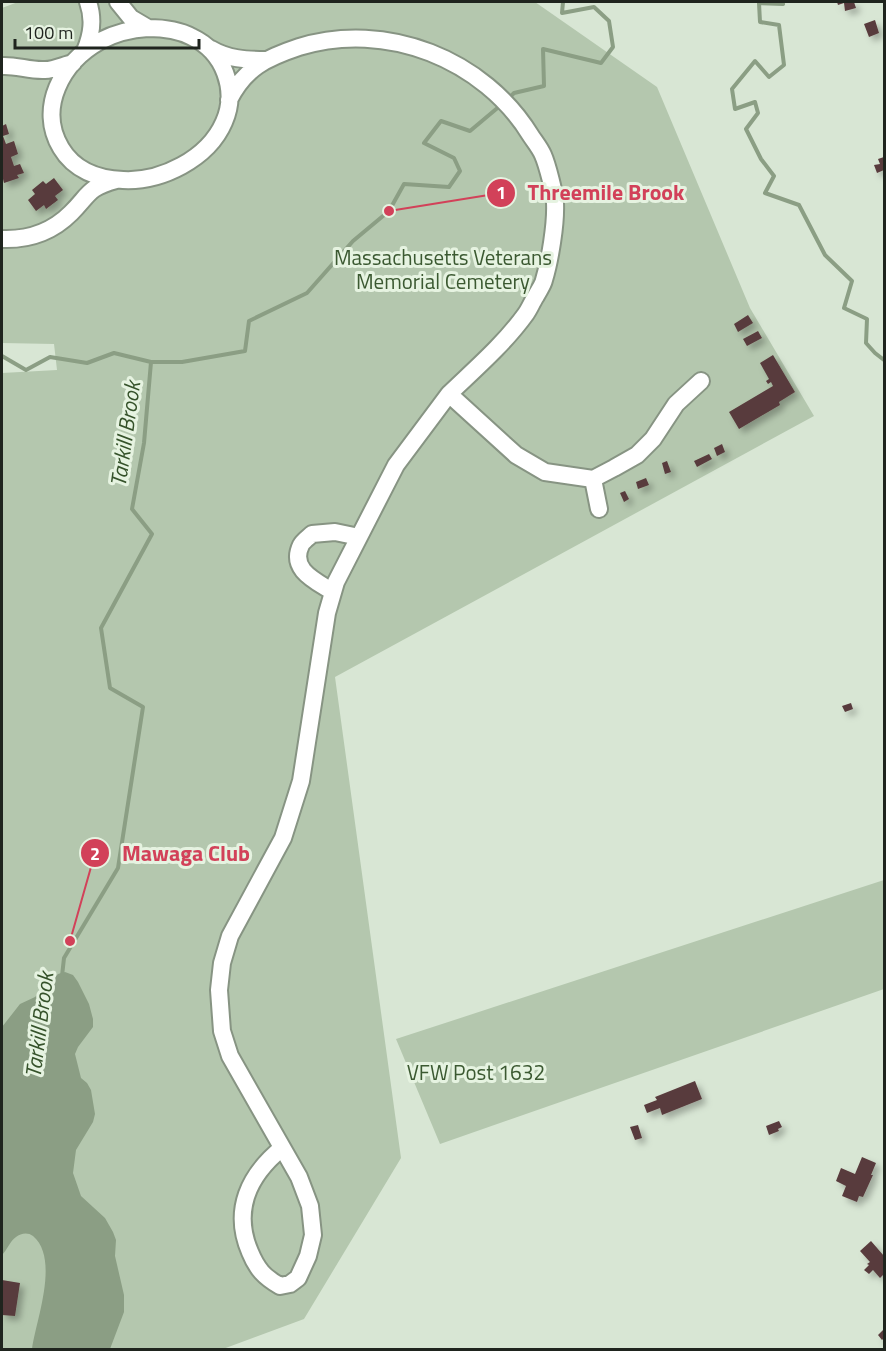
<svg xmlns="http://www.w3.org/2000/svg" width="886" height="1351" font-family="'Titillium Web',sans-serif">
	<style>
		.green { fill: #b4c7ae }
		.water { fill: #8b9e84 }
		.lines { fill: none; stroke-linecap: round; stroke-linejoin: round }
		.stream { stroke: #8b9e84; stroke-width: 4 }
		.building { fill: #593b3c; filter: url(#shadow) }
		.minor-casing { stroke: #879483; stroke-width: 20 }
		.minor { stroke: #fff; stroke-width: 16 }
		.labels { text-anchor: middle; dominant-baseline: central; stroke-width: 6; stroke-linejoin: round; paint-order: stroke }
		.park-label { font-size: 21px; fill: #3b5931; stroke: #e6f3e1 }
		.water-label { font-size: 22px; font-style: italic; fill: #35522a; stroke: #e6f3e1 }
		.leader { fill: none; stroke: #d24159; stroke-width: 2 }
		.callout-dot { fill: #d24159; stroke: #e6f3e1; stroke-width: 2 }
		.mark-label { font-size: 18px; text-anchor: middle; font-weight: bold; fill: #fff }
		.callout-label { font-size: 22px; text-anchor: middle; font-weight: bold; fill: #d24159; stroke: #e6f3e1; stroke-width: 6; stroke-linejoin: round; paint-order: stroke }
	</style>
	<defs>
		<filter id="shadow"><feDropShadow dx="4.5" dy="4.5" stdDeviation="3" flood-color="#0004"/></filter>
	</defs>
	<rect width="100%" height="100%" fill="#d8e6d4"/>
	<path class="green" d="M18,2H535L657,87L750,308L814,416L335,677L401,1158L304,1319L223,1349H2V373L57,370L54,344L2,343V8Z
		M884,880V989L440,1144L396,1039Z"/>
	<path class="water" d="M65,972L73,975L78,982L89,1004L93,1019V1027L78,1047L75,1054L81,1078L87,1083L91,1090L95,1114L93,1122L76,1150L73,1173L81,1196L105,1218L113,1232L116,1240L115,1256L124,1295V1312L110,1349H32C36,1320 60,1259 33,1236C28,1232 21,1233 16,1237C10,1241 7,1250 2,1255V1027L20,1004L35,997L58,974Z"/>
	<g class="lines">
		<path class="stream" d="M782,2L783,4L759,3L760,22L779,25L784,65L769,77L755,61L732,89L735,109L755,102L758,113L746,129L761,159L774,176L765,193L799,205L825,255L852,281L844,308L867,319L866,343L875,353L884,360
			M507,100L514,93L544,86L543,49L601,63L613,47L609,21L594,7L562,13L563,2
			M2,356L26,370L50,357L87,363L114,353L151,362H182L245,351L249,321L307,293L353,241L389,211L404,184L449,187L460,171L454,158L424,143L441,121L470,131L501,105
			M62,976L64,958L118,868L143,707L110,688L101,628L152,534L132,509L144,443L151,362"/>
	</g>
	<path class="building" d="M837,2H854L856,8L845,11L844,3L838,5Z
		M875,20L879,33L869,37L864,24Z
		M6,124L9,134L3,136L6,144L14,141L18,154L11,157L14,166L20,164L24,173L17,175L19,178L4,183L2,175V126Z
		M884,157V170L877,173L874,165L880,164L878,159Z
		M54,178L63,190L55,196L58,200L46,209L44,205L36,211L28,200L35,194L32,190L43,181L46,184Z
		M748,315L753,323L738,332L734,324Z
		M758,331L762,338L747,346L743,339Z
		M773,355L795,392L779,402L780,405L739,429L729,412L773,386L771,382L768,384L766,381L769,379L760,363Z
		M722,444L725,452L717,456L714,448Z
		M709,454L712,459L697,467L694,461Z
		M667,461L671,472L665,474L662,463Z
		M646,478L649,485L638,489L636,482Z
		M625,491L629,499L624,502L620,493Z
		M851,703L853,709L845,712L842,706Z
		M695,1081L702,1099L662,1115L660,1108L647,1113L644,1105L657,1100L655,1097Z
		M779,1121L782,1127L778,1129L779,1131L769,1135L766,1126Z
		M638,1125L642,1138L635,1140L630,1127Z
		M862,1157L876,1163L871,1175H873L863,1197L859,1196L857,1202L842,1196L846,1186L836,1181L841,1168L855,1174Z
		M871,1241L884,1256V1274L880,1278L873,1270L869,1274L864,1270L869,1265L867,1264L870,1262L860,1251Z
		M2,1280L20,1283L15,1316L2,1315Z
		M884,1329V1338L882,1340L878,1335Z"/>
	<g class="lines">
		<g class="minor-casing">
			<path id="minor" d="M118,2L131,18L148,28
				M148,28C163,28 179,30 192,37C224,52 238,90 224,122C208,159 161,182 123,180C98,179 74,170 61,148C37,108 62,62 100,41C115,33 131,29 148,28Z
				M211,49C228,59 246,60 266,60
				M85,51C92,34 94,19 88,2
				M2,66C16,65 30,71 45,70C54,70 64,65 73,63
				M229,100C245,68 266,58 299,47C386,20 484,59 531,136C535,142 540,148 543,155C547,164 555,194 555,203C556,224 550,260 544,280C543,285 539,290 536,296C532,302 529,310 525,315C504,344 475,369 449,394
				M2,239C28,240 52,232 71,213C90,194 87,188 116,180
				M593,479L614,468L637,455L653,439L676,404L701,381
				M333,592C316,581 289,570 301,545C303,541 309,537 312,534L335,532L359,537
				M282,1148C249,1175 232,1210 250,1252C257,1269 264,1277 280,1286L290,1284L298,1278L308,1256L313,1235L310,1206L299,1177L230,1056L222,1031L219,990L222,963L230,936L283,838L301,781L327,613L336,582L396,465L449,394L516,455L545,472L593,479L599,509"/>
		</g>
		<use href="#minor" class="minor"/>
	</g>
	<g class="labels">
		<g class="park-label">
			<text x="443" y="257">Massachusetts Veterans<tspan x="443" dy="24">Memorial Cemetery</tspan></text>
			<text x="476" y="1072">VFW Post 1632</text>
		</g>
		<g class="water-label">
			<text transform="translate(125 434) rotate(-82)">Tarkill Brook</text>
			<text transform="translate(39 1025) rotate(-83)">Tarkill Brook</text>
		</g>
	</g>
	<path class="leader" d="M389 211L501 193M70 941L95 853"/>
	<g class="callout-dot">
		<circle cx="389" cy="211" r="6"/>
		<circle cx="70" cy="941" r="6"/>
		<circle cx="501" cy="193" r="15"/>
		<circle cx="95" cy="853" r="15"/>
	</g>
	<g class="mark-label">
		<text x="501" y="199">1</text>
		<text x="95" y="860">2</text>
	</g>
	<g class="callout-label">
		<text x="606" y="200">Threemile Brook</text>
		<text x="186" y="861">Mawaga Club</text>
	</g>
	<rect width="886" height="1351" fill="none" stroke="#1f241e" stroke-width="6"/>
	<path d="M15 39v9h184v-9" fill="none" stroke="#1f241e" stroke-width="3"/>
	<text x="24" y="39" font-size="18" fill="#1f241e" stroke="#e6f3e1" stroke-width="4.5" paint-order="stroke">100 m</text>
</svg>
